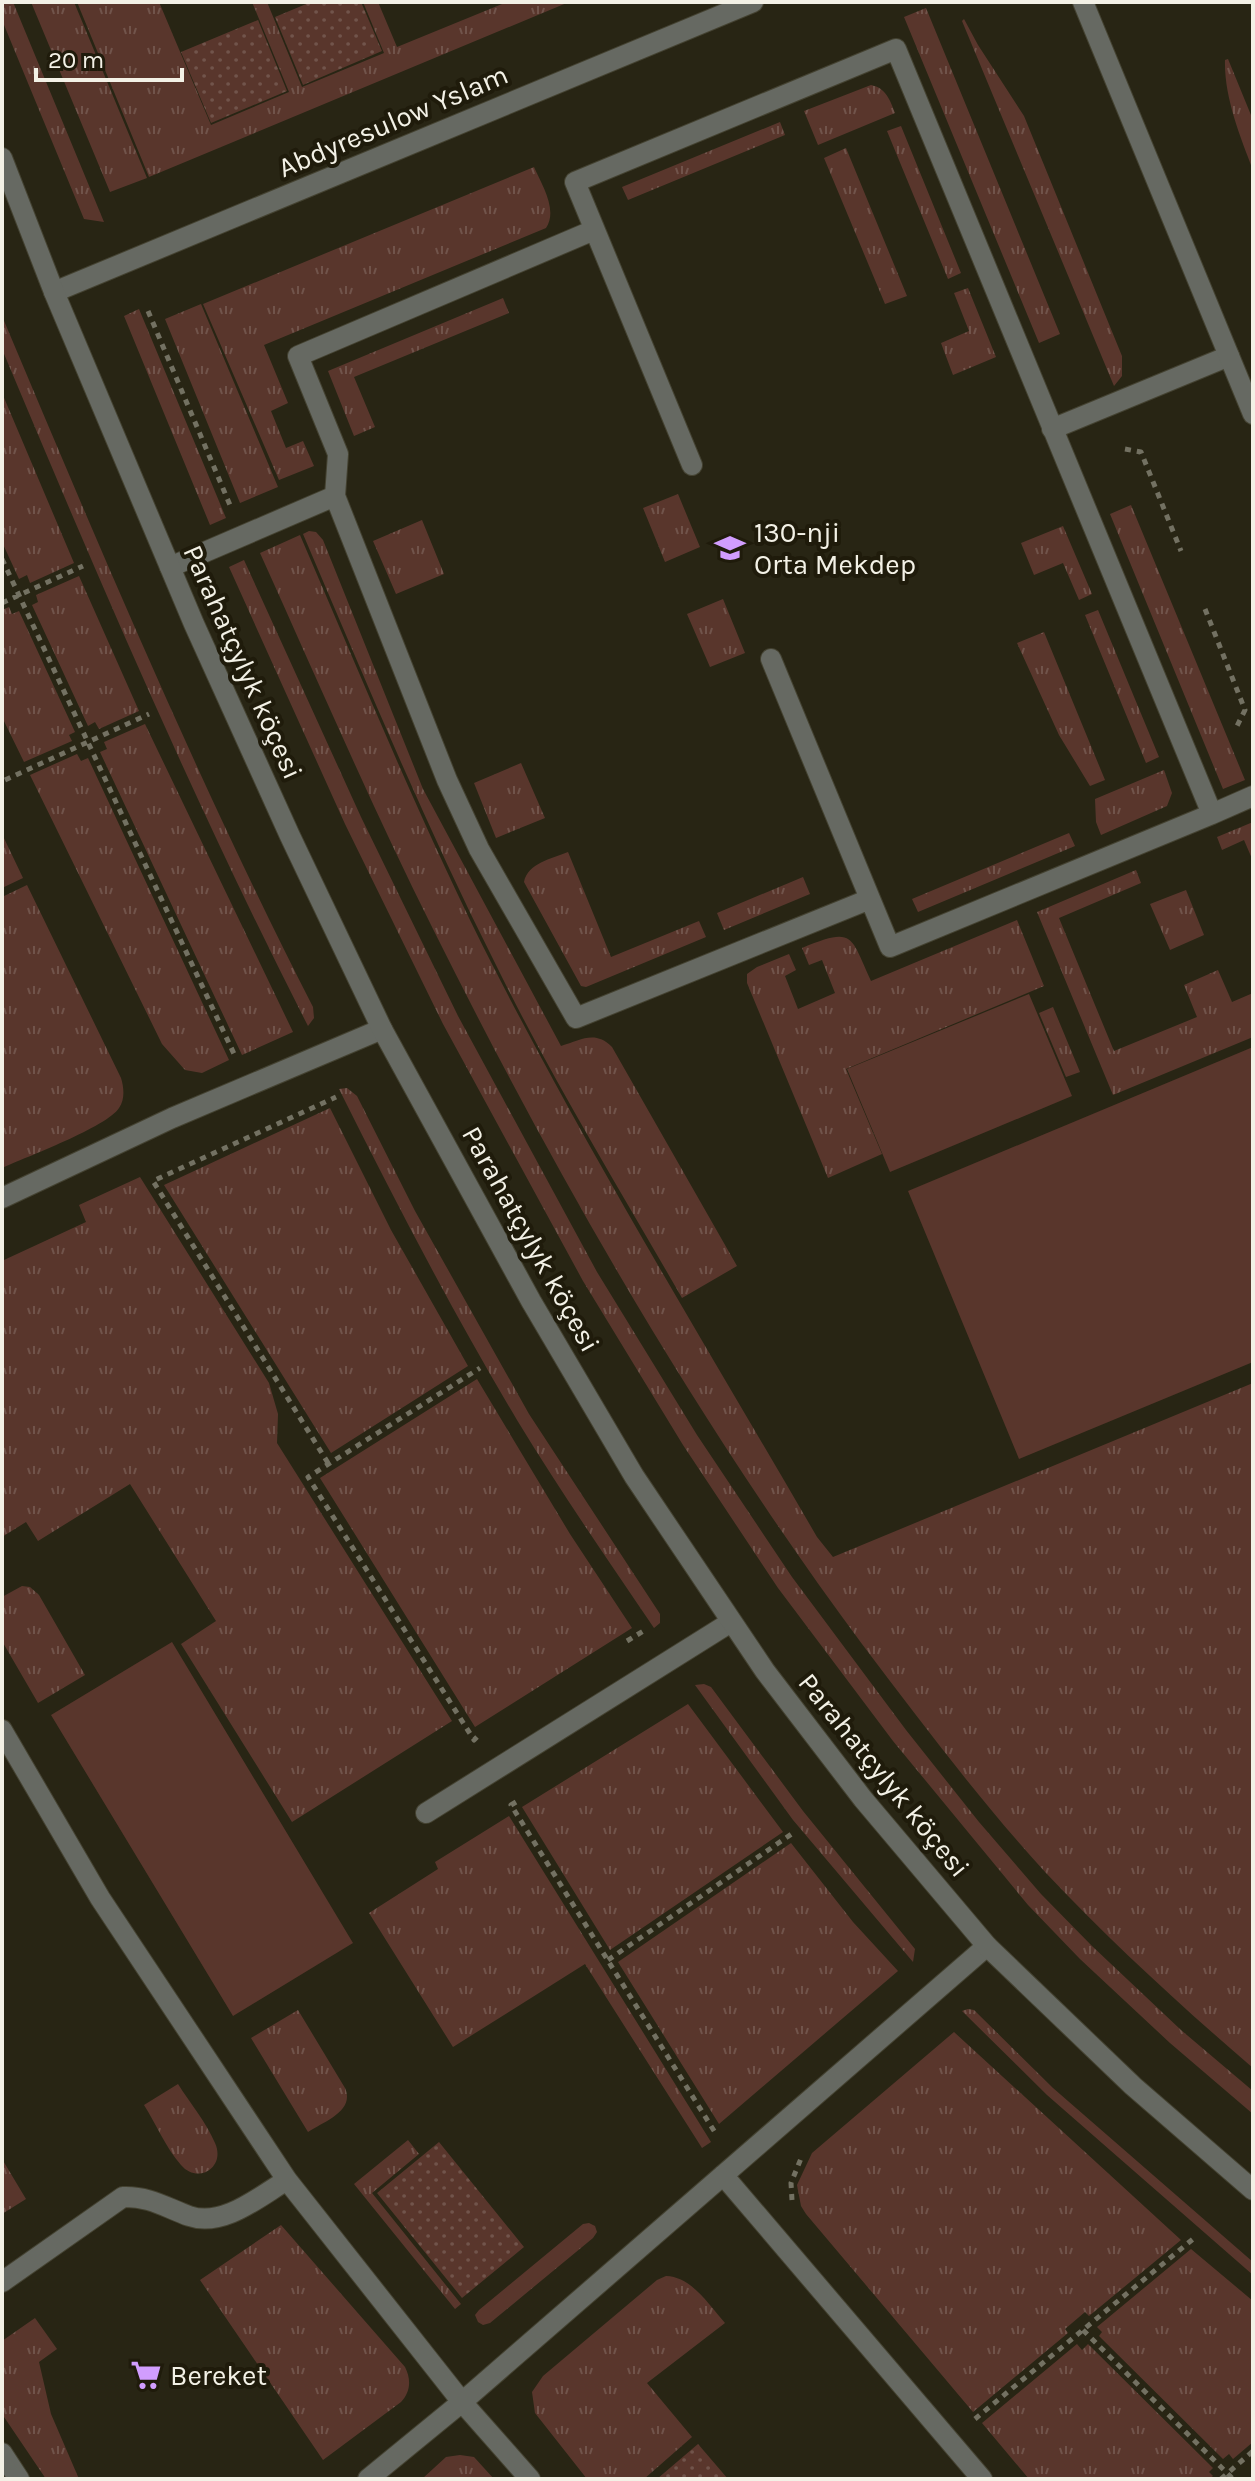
<svg xmlns="http://www.w3.org/2000/svg" width="1255" height="2481" font-family="Karla,sans-serif">
	<style>
		.grass { fill: url(#grass-tufts) }
		.park { fill: url(#park-dots) }
		.pitch { fill: #59362c }
		.lines { fill: none; stroke-linecap: round; stroke-linejoin: round }
		.lane-casing { stroke: #444231; stroke-width: 22 }
		.street-casing { stroke: #444231; stroke-width: 22 }
		.path { stroke: #737162; stroke-width: 5; stroke-dasharray: 6 6; stroke-linecap: butt }
		.lane { stroke: #666962; stroke-width: 20 }
		.street { stroke: #666962; stroke-width: 20 }
		.labels { text-anchor: middle; dominant-baseline: central; stroke-width: 8; stroke-linejoin: round; paint-order: stroke }
		.street-label { font-size: 28px; fill: #f3f1e6; stroke: #1f1b0b }
		.poi-label { font-size: 28px; fill: #f3f1e6; stroke: #1f1b0b; text-anchor: start }
	</style>
	<defs>
		<pattern id="grass-tufts" width="24" height="20" patternUnits="userSpaceOnUse" patternTransform="scale(2)"><rect width="24" height="20" fill="#59362c"/><path d="M3 7l-1-3M5 7V3M7 7l1-3M15 17l-1-3M17 17v-4M19 17l1-3" fill="none" stroke="#71544b"/></pattern>
		<pattern id="park-dots" width="8" height="8" patternUnits="userSpaceOnUse" patternTransform="scale(2)"><rect width="8" height="8" fill="#59362c"/><path d="M2 2h.1M6 6h.1" fill="none" stroke="#71544b" stroke-width="1.8" stroke-linecap="round"/></pattern>
	</defs>
	<rect width="100%" height="100%" fill="#282514"/>
	<path class="grass" d="M2,2H13L104,222L84,219L2,20Z
		M31,2H74L147,178L110,192Z
		M77,2H159L211,125L289,92L252,2H267L302,87L384,53L363,2H378L397,47L507,2H569L149,177Z
		M926,8L1060,334L1039,343L904,17Z
		M964,19L978,45L1024,116L1122,356V376L1114,386L962,21Z
		M1228,59L1253,120V170C1240,136 1224,97 1225,60Z
		M871,85C886,88 890,100 895,113L818,145L804,111Z
		M780,122L785,135L628,200L622,187Z
		M901,126L961,273L948,279L887,131Z
		M846,148L907,296L885,304L824,158Z
		M534,167C542,185 558,210 546,228L264,345L288,403L271,411L286,448L303,441L314,466L279,480L203,304Z
		M968,288L996,357L953,375L941,343L969,331L954,293Z
		M503,298L509,313L354,377L375,427L354,436L328,371Z
		M201,304L278,487L240,503L165,319Z
		M139,309L226,518L210,525L124,316Z
		M2,316C100,549 198,782 313,1007L314,1018L308,1026C195,805 98,578 2,349Z
		M2,393L74,563L30,583L27,575L19,579L2,542Z
		M678,494L700,547L665,562L643,508Z
		M1131,505L1245,780L1223,789L1110,514Z
		M422,520L444,574L396,594L373,541Z
		M1063,526L1092,594L1079,600L1063,563L1034,575L1021,543Z
		M309,531L316,532L323,540L423,789L561,1046C581,1040 595,1030 612,1047L737,1266L682,1298C619,1188 552,1079 496,965C425,824 365,679 303,534Z
		M300,535C363,681 423,829 495,970C594,1163 708,1349 817,1537L833,1557L1253,1383V2068C1181,2006 1111,1942 1046,1873C980,1801 921,1722 862,1644C696,1420 557,1178 433,929C371,805 317,679 260,553Z
		M244,560L361,817L458,1016L597,1272L697,1435L792,1577L906,1730L979,1822L1041,1894L1092,1946L1181,2030L1253,2091V2114L1170,2043L1080,1959L1028,1905L893,1741L778,1588L683,1445L583,1281L443,1024L345,824L229,567Z
		M79,576L139,711L99,729L95,722L88,726L32,605L38,602L36,595Z
		M723,599L745,653L710,667L687,614Z
		M9,607L12,614L19,611L75,732L69,735L72,741L24,762L2,717V610Z
		M1098,610L1159,757L1146,763L1085,615Z
		M1044,632L1105,780L1090,786L1059,735L1017,643Z
		M145,724L293,1032L242,1055L100,752L107,749L104,742Z
		M77,754L81,761L88,758L229,1060L202,1073L185,1070L162,1044L30,775Z
		M521,763L545,818L496,838L474,783Z
		M1164,770L1172,793L1167,806L1101,835L1096,822L1095,799Z
		M1253,822V861L1244,840L1222,850L1217,837Z
		M1069,833L1075,846L918,912L912,899Z
		M2,834L23,878L2,888Z
		M568,852L611,957L699,921L706,937L586,987L581,986L524,882C528,863 551,859 568,852Z
		M1136,870L1141,883L1059,918L1114,1051L1197,1017L1184,985L1218,970L1232,1002L1253,993V1037L1113,1095L1037,912Z
		M803,877L810,894L724,930L717,913Z
		M27,885L121,1078C124,1088 125,1100 119,1108C107,1127 26,1157 2,1168V897Z
		M1186,890L1204,935L1170,950L1150,904Z
		M1017,920L1044,986L846,1069L882,1154L828,1178L747,983V974L757,967L789,954L796,970L785,976L798,1009L835,993L822,960L809,965L802,948C855,926 850,936 871,981Z
		M1053,1007L1080,1072L1066,1077L1039,1013Z
		M347,1088L357,1096L415,1211L529,1414L660,1614V1623L654,1628C608,1560 560,1491 517,1420C453,1313 395,1201 339,1089Z
		M330,1108L391,1230L468,1366L331,1453L164,1185Z
		M140,1177L269,1383L278,1414L277,1443L452,1721L292,1822L181,1644L216,1621L130,1484L38,1541L26,1522L2,1537V1257L4,1260L86,1222L79,1205Z
		M477,1379L570,1534L632,1628L475,1727L320,1478Z
		M22,1586L30,1587L39,1595L85,1675L38,1703L2,1641V1597Z
		M704,1684L711,1687L803,1811L915,1949L913,1962L793,1820L695,1685Z
		M688,1704L783,1832L610,1950L522,1807Z
		M509,1816L711,2142L702,2148L585,1964L453,2047L369,1913L438,1869L435,1862Z
		M791,1843L853,1922L898,1971L719,2124L618,1962Z
		M968,2009L974,2010L1053,2088L1253,2262V2275L1047,2095L962,2011Z
		M298,2010L345,2088C355,2111 325,2121 308,2132L251,2038Z
		M954,2032L1181,2240L1089,2316L1085,2312L1065,2329L1068,2333L973,2412L806,2214L801,2206L797,2185L812,2153Z
		M178,2084C190,2103 206,2122 215,2143C226,2167 198,2185 181,2165C166,2148 156,2124 144,2105Z
		M408,2140L419,2154L372,2193L461,2304L455,2309L354,2184Z
		M2,2159L26,2199L2,2214Z
		M589,2223L595,2226L597,2232L593,2238L490,2323L483,2325L478,2322L475,2315L479,2310L583,2224Z
		M281,2225L405,2367C411,2379 411,2391 401,2402L323,2460L200,2280Z
		M1191,2249L1253,2301V2442L1233,2459L1229,2454L1223,2459L1099,2336L1102,2332L1097,2327Z
		M666,2276C692,2277 708,2304 725,2323L647,2383L692,2437L644,2479H587L535,2413L532,2392L543,2376L657,2280Z
		M35,2318L57,2349L39,2362L51,2414L79,2479H46L2,2414V2341Z
		M1077,2344L1082,2350L1088,2344L1213,2468L1209,2472L1213,2476L1209,2479H1029L982,2423Z
		M460,2455L474,2457L494,2479H422L446,2457Z"/>
	<path class="park" d="M311,2H361L382,51L303,85L275,17Z
		M258,20L287,91L211,123L181,52Z
		M439,2142L524,2247L462,2298L377,2193Z
		M698,2444L728,2479H657Z"/>
	<path class="pitch" d="M1029,994L1072,1096L890,1172L847,1069Z
		M1253,1047V1362L1019,1459L908,1191Z
		M172,1642L353,1943L233,2016L51,1715Z"/>
	<g class="lines">
		<g class="lane-casing">
			<path id="lane" d="M594,230L298,356L338,454L335,496L447,780L479,849L576,1018L870,899
				M54,292L753,2
				M1052,429L1229,356
				M692,465L575,182L896,49L1212,814L890,947L771,659
				M170,567L335,496
				M1212,814L1253,796
				M2,1198L172,1118L382,1029
				M2,1730L100,1898L287,2180L462,2402L530,2479
				M426,1813L731,1622
				M723,2175L982,2479
				M2,2282L123,2197C148,2196 165,2207 189,2216C223,2228 260,2196 287,2180
				M2,2453L19,2479
				M368,2479L462,2402L987,1946"/>
		</g>
		<g class="street-casing">
			<path id="street" d="M1083,2L1253,414
				M2,158L54,292L194,624L290,836L382,1029L531,1301L634,1476L765,1671L863,1799L987,1946L1133,2086L1253,2190"/>
		</g>
		<path class="path" d="M148,311L230,505
			M1125,449L1141,452L1181,551
			M2,559L235,1056
			M2,603L83,566
			M1205,609L1245,710L1237,726
			M5,780L149,714
			M328,1463L153,1181L336,1097
			M627,1641L645,1630
			M477,1737L474,1740L308,1477L480,1368
			M516,1802L511,1805L716,2134
			M608,1960L793,1833
			M792,2200L791,2183L802,2156
			M1083,2330L1233,2479
			M975,2419L1193,2239
			M1221,2479L1253,2451"/>
		<use href="#lane" class="lane"/>
		<use href="#street" class="street"/>
	</g>
	<defs>
		<g id="school-bare" transform="scale(2.4)"><path d="M0-5L7-2L0 1L-7-2ZM-4 1L0 2.5L4 1V4Q0 6-4 4Z" fill="#d19dfe" stroke="#1f1b0b" stroke-width="2.5" paint-order="stroke"/></g>
		<g id="supermarket-bare" transform="scale(2.4)"><path d="M-6-5.5h2.5l.6 2H6L4.5 2H-2.5L-4.4-4H-6ZM-1.5 3.2a1.3 1.3 0 1 0 .1 0ZM3 3.2a1.3 1.3 0 1 0 .1 0Z" fill="#d19dfe" stroke="#1f1b0b" stroke-width="2.5" paint-order="stroke"/></g>
	</defs>
	<g fill-rule="evenodd">
		<use href="#school-bare" x="730" y="548"/>
		<use href="#supermarket-bare" x="146" y="2375"/>
	</g>
	<g class="labels">
		<g class="street-label">
			<text transform="translate(393 121) rotate(-23)">Abdyresulow Yslam</text>
			<text transform="translate(243 662) rotate(66)">Parahatçylyk köçesi</text>
			<text transform="translate(531 1239) rotate(61)">Parahatçylyk köçesi</text>
			<text transform="translate(884 1775) rotate(51)">Parahatçylyk köçesi</text>
		</g>
		<g class="poi-label">
			<text x="754" y="532">130-nji<tspan x="754" dy="32">Orta Mekdep</tspan></text>
			<text x="170" y="2375">Bereket</text>
		</g>
	</g>
	<rect width="1255" height="2481" fill="none" stroke="#f3f1e6" stroke-width="8"/>
	<path d="M36 68v12h146v-12" fill="none" stroke="#f3f1e6" stroke-width="4"/>
	<text x="48" y="68" font-size="24" fill="#f3f1e6" stroke="#1f1b0b" stroke-width="6" paint-order="stroke">20 m</text>
</svg>
